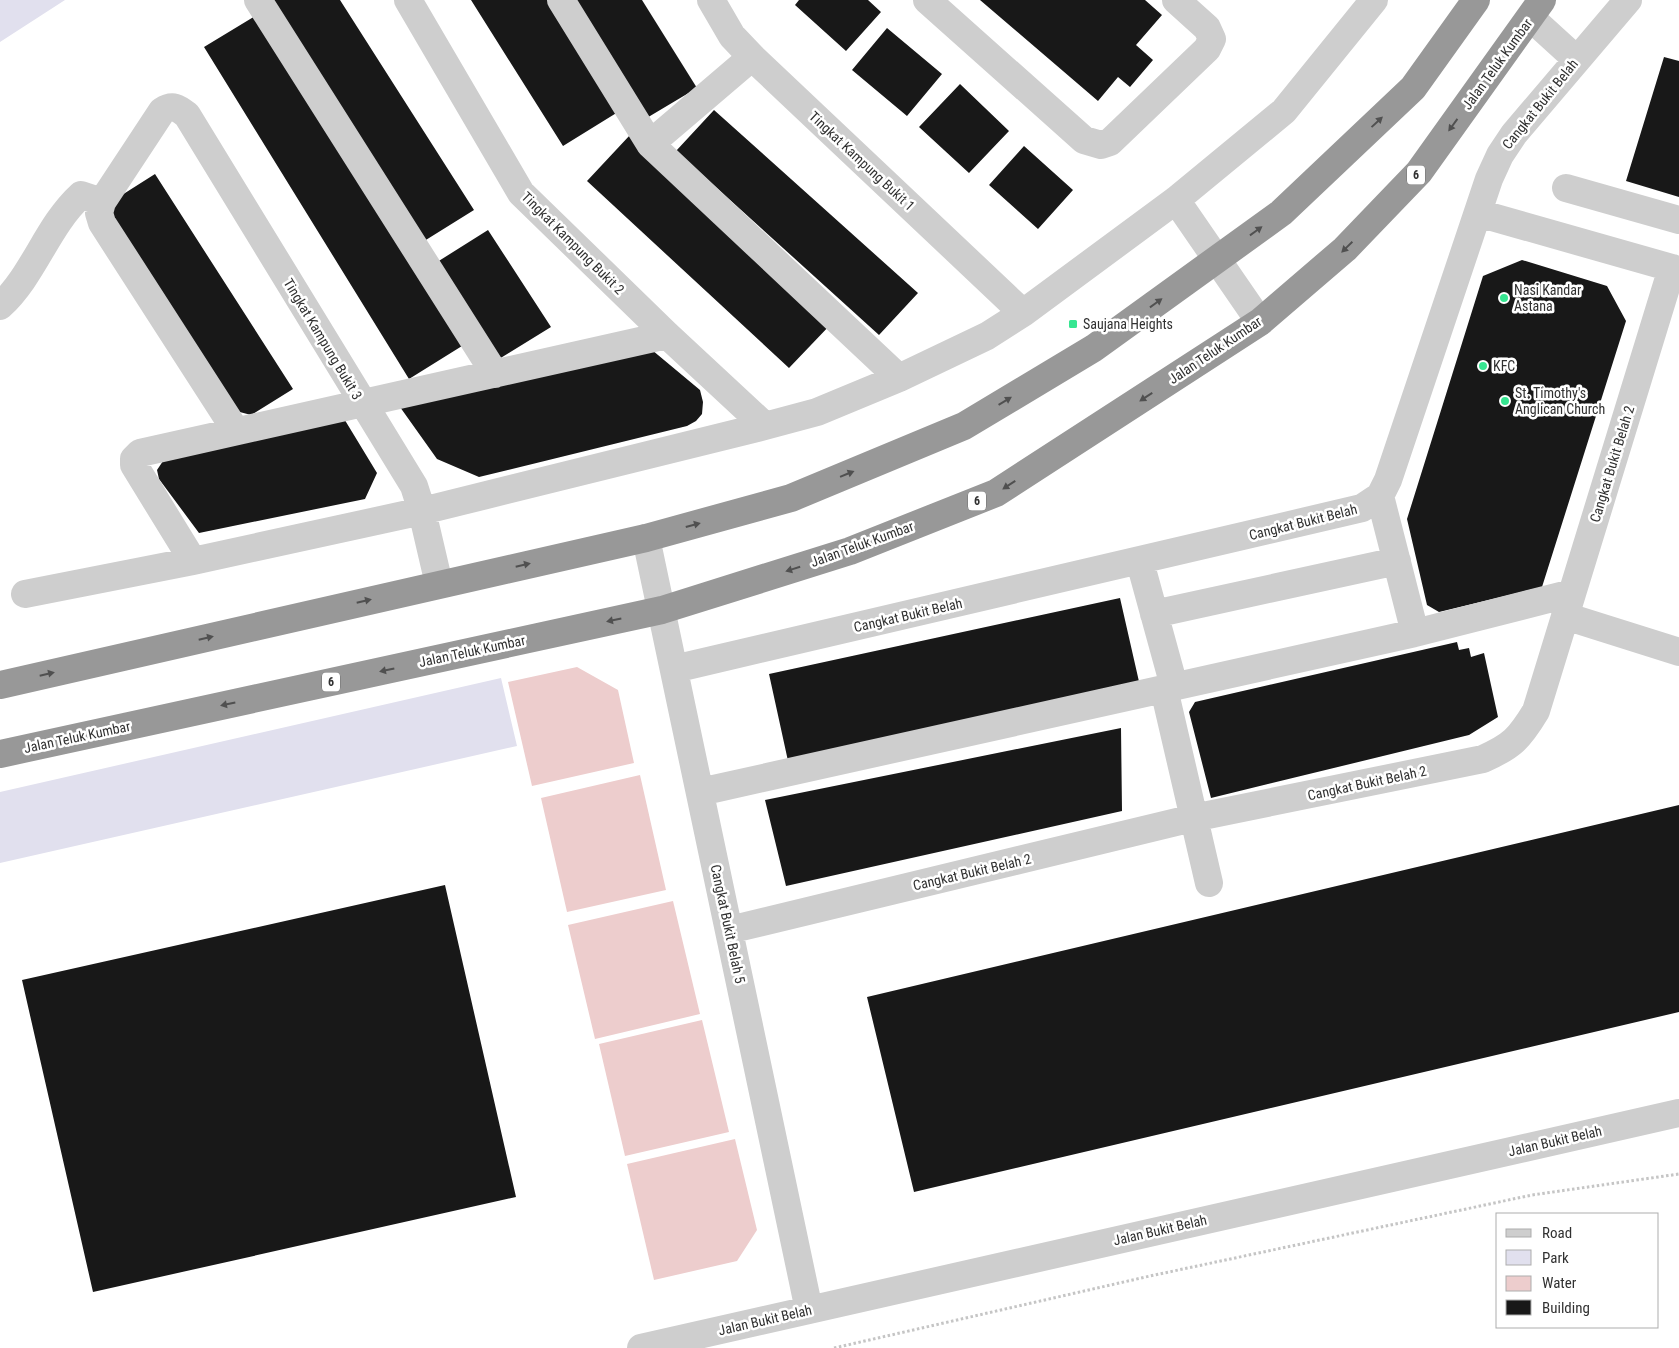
<svg xmlns="http://www.w3.org/2000/svg" width="1679" height="1348" font-family="'Roboto Condensed',sans-serif">
	<style>
		.green { fill: #e1e0ee }
		.water { fill: #edcdcd }
		.building { fill: #181818 }
		.lines { fill: none; stroke-linecap: round; stroke-linejoin: round }
		.path { stroke: #c5c5c5; stroke-width: 3; stroke-dasharray: 2.5 2.5; stroke-linecap: butt }
		.minor { stroke: #cecece; stroke-width: 28 }
		.highway { stroke: #989898; stroke-width: 28 }
		.oneway { fill: #505050 }
		.poi-dot { fill: #36e691; stroke: #fff; stroke-width: 2 }
		.labels { text-anchor: middle; dominant-baseline: central; stroke-width: 5; stroke-linejoin: round; paint-order: stroke }
		.shield { fill: #fff; stroke: #6f6f6f; stroke-width: 1 }
		.shield-label { font-size: 12px; font-weight: bold; fill: #313131 }
		.street-label { font-size: 14px; fill: #313131; stroke: #fff }
		.poi-label { font-size: 14px; fill: #313131; stroke: #fff; text-anchor: start }
	</style>
	<rect width="100%" height="100%" fill="#fff"/>
	<path class="green" d="M0,0H65L0,42Z
		M501,678L517,746L0,863V792Z"/>
	<path class="water" d="M577,667L618,690L634,763L532,786L508,682Z
		M640,775L666,890L567,912L541,798Z
		M673,901L700,1014L595,1039L568,925Z
		M702,1020L729,1132L625,1156L599,1044Z
		M735,1139L757,1230L737,1261L654,1280L627,1164Z"/>
	<path class="building" d="M267,0H340L474,210L421,243Z
		M471,0H548L618,112L563,146Z
		M571,0H642L697,88L645,119Z
		M799,0H868L881,12L846,51L795,5Z
		M980,0H1145L1162,15L1136,45L1153,60L1130,87L1118,77L1098,101Z
		M257,15L462,346L409,379L204,47Z
		M887,28L942,74L907,116L852,70Z
		M1664,57L1679,61V197L1626,181Z
		M960,84L1009,131L969,173L919,127Z
		M714,110L918,293L879,335L676,151Z
		M630,135L832,323L789,368L587,181Z
		M1024,146L1073,190L1038,229L989,185Z
		M155,174L293,389L251,415L236,411L112,215L114,200Z
		M488,230L551,327L499,359L434,264Z
		M1522,260L1607,286L1626,321L1542,587L1439,612L1427,605L1407,519L1483,276Z
		M652,350L700,390L703,402L702,414L696,421L687,426L479,477L437,459L400,407Z
		M343,417L377,473L365,499L199,533L159,479L157,470L163,461Z
		M1120,598L1140,686L788,761L769,674Z
		M1457,642L1459,650L1469,648L1471,657L1484,653L1498,717L1469,735L1211,798L1189,712L1195,702Z
		M1121,728L1122,811L786,886L765,800Z
		M1679,805V1012L914,1192L867,997Z
		M445,885L516,1197L93,1292L22,980Z"/>
	<g class="lines">
		<path class="path" d="M834,1348L1150,1276L1532,1195L1679,1174"/>
		<path class="minor" d="M258,0L495,374
			M408,0L521,193L667,335L765,426
			M561,0L650,144L899,378
			M711,0L732,36L752,57L1023,313
			M927,0L1084,140L1101,145L1110,142L1207,49L1212,39L1207,28L1176,0
			M1531,18L1576,59
			M650,144L752,57
			M1566,188L1679,220
			M1176,200L1260,322
			M1478,213L1679,270
			M0,306C34,275 47,226 81,195L102,202
			M236,431L102,223L99,213L102,202L162,111C173,104 178,108 187,115L414,486L422,511L439,584
			M1380,496L1415,633
			M646,538L809,1310
			M193,561L134,465V459L140,453L667,335
			M1140,562L1174,686
			M25,594L193,561L422,511L765,426L817,412L899,378L987,336L1023,313L1176,200L1284,111L1374,0
			M1154,614L1397,561
			M1565,616L1679,652
			M674,669L1362,508L1380,496L1388,480L1489,179L1500,155L1514,134L1628,0
			M1164,689L1209,883
			M700,792L1415,633L1572,593
			M729,930L1193,818L1483,759C1512,746 1519,739 1536,711L1672,268
			M641,1348L1679,1113"/>
		<path class="highway" d="M0,685L646,538L791,498L964,426L1094,348L1281,213L1413,88L1476,0
			M0,754L662,610L850,551L996,493L1260,322L1345,249L1419,172L1542,0"/>
	</g>
	<defs><path id="oneway-solid" d="M-6-.8H1V-3.2L6.5 0L1 3.2V.8H-6Z" transform="scale(1.25)"/></defs>
	<g class="oneway">
		<use href="#oneway-solid" transform="translate(1377 122) rotate(-43)"/>
		<use href="#oneway-solid" transform="translate(1453 125) rotate(126)"/>
		<use href="#oneway-solid" transform="translate(1256 231) rotate(-36)"/>
		<use href="#oneway-solid" transform="translate(1347 247) rotate(136)"/>
		<use href="#oneway-solid" transform="translate(1156 303) rotate(-36)"/>
		<use href="#oneway-solid" transform="translate(1146 397) rotate(147)"/>
		<use href="#oneway-solid" transform="translate(1005 401) rotate(-31)"/>
		<use href="#oneway-solid" transform="translate(847 474) rotate(-22)"/>
		<use href="#oneway-solid" transform="translate(1009 485) rotate(147)"/>
		<use href="#oneway-solid" transform="translate(693 525) rotate(-15)"/>
		<use href="#oneway-solid" transform="translate(523 565) rotate(-13)"/>
		<use href="#oneway-solid" transform="translate(793 569) rotate(163)"/>
		<use href="#oneway-solid" transform="translate(364 601) rotate(-13)"/>
		<use href="#oneway-solid" transform="translate(614 620) rotate(168)"/>
		<use href="#oneway-solid" transform="translate(206 638) rotate(-13)"/>
		<use href="#oneway-solid" transform="translate(387 670) rotate(168)"/>
		<use href="#oneway-solid" transform="translate(47 674) rotate(-13)"/>
		<use href="#oneway-solid" transform="translate(228 704) rotate(168)"/>
	</g>
	<g class="poi-dot">
		<circle cx="1504" cy="298" r="5"/>
		<rect x="1068" y="319" width="10" height="10" rx="2.5"/>
		<circle cx="1483" cy="366" r="5"/>
		<circle cx="1505" cy="401" r="5"/>
	</g>
	<g class="labels">
		<g class="shield">
			<rect x="1407" y="165.5" width="18" height="19" rx="4"/>
			<rect x="968" y="491.5" width="18" height="19" rx="4"/>
			<rect x="322" y="672.5" width="18" height="19" rx="4"/>
		</g>
		<g class="shield-label">
			<text x="1416" y="175">6</text>
			<text x="977" y="501">6</text>
			<text x="331" y="682">6</text>
		</g>
		<g class="street-label">
			<text transform="translate(1497 64) rotate(-54)">Jalan Teluk Kumbar</text>
			<text transform="translate(1540 104) rotate(-51)">Cangkat Bukit Belah</text>
			<text transform="translate(862 161) rotate(43)">Tingkat Kampung Bukit 1</text>
			<text transform="translate(573 243) rotate(45)">Tingkat Kampung Bukit 2</text>
			<text transform="translate(323 339) rotate(59)">Tingkat Kampung Bukit 3</text>
			<text transform="translate(1215 350) rotate(-34)">Jalan Teluk Kumbar</text>
			<text transform="translate(1612 464) rotate(-73)">Cangkat Bukit Belah 2</text>
			<text transform="translate(1303 522) rotate(-14)">Cangkat Bukit Belah</text>
			<text transform="translate(862 544) rotate(-20)">Jalan Teluk Kumbar</text>
			<text transform="translate(908 615) rotate(-13)">Cangkat Bukit Belah</text>
			<text transform="translate(472 651) rotate(-12)">Jalan Teluk Kumbar</text>
			<text transform="translate(77 737) rotate(-12)">Jalan Teluk Kumbar</text>
			<text transform="translate(1367 783) rotate(-12)">Cangkat Bukit Belah 2</text>
			<text transform="translate(972 872) rotate(-13)">Cangkat Bukit Belah 2</text>
			<text transform="translate(728 924) rotate(78)">Cangkat Bukit Belah 5</text>
			<text transform="translate(1555 1141) rotate(-13)">Jalan Bukit Belah</text>
			<text transform="translate(1160 1230) rotate(-13)">Jalan Bukit Belah</text>
			<text transform="translate(765 1320) rotate(-13)">Jalan Bukit Belah</text>
		</g>
		<g class="poi-label">
			<text x="1514" y="290">Nasi Kandar<tspan x="1514" dy="16">Astana</tspan></text>
			<text x="1083" y="324">Saujana Heights</text>
			<text x="1493" y="366">KFC</text>
			<text x="1515" y="393">St. Timothy's<tspan x="1515" dy="16">Anglican Church</tspan></text>
		</g>
	</g>
	<rect x="1496" y="1213" width="162" height="115" fill="#ffffff" stroke="#adadad"/>
	<rect x="1506" y="1229" width="25" height="8" fill="#cecece" stroke="#adadad"/>
	<text x="1542" y="1238" font-size="15" fill="#313131">Road</text>
	<rect x="1506" y="1250" width="25" height="15" fill="#e1e0ee" stroke="#adadad"/>
	<text x="1542" y="1263" font-size="15" fill="#313131">Park</text>
	<rect x="1506" y="1276" width="25" height="15" fill="#edcdcd" stroke="#adadad"/>
	<text x="1542" y="1288" font-size="15" fill="#313131">Water</text>
	<rect x="1506" y="1300" width="25" height="15" fill="#181818" stroke="#adadad"/>
	<text x="1542" y="1313" font-size="15" fill="#313131">Building</text>
</svg>
